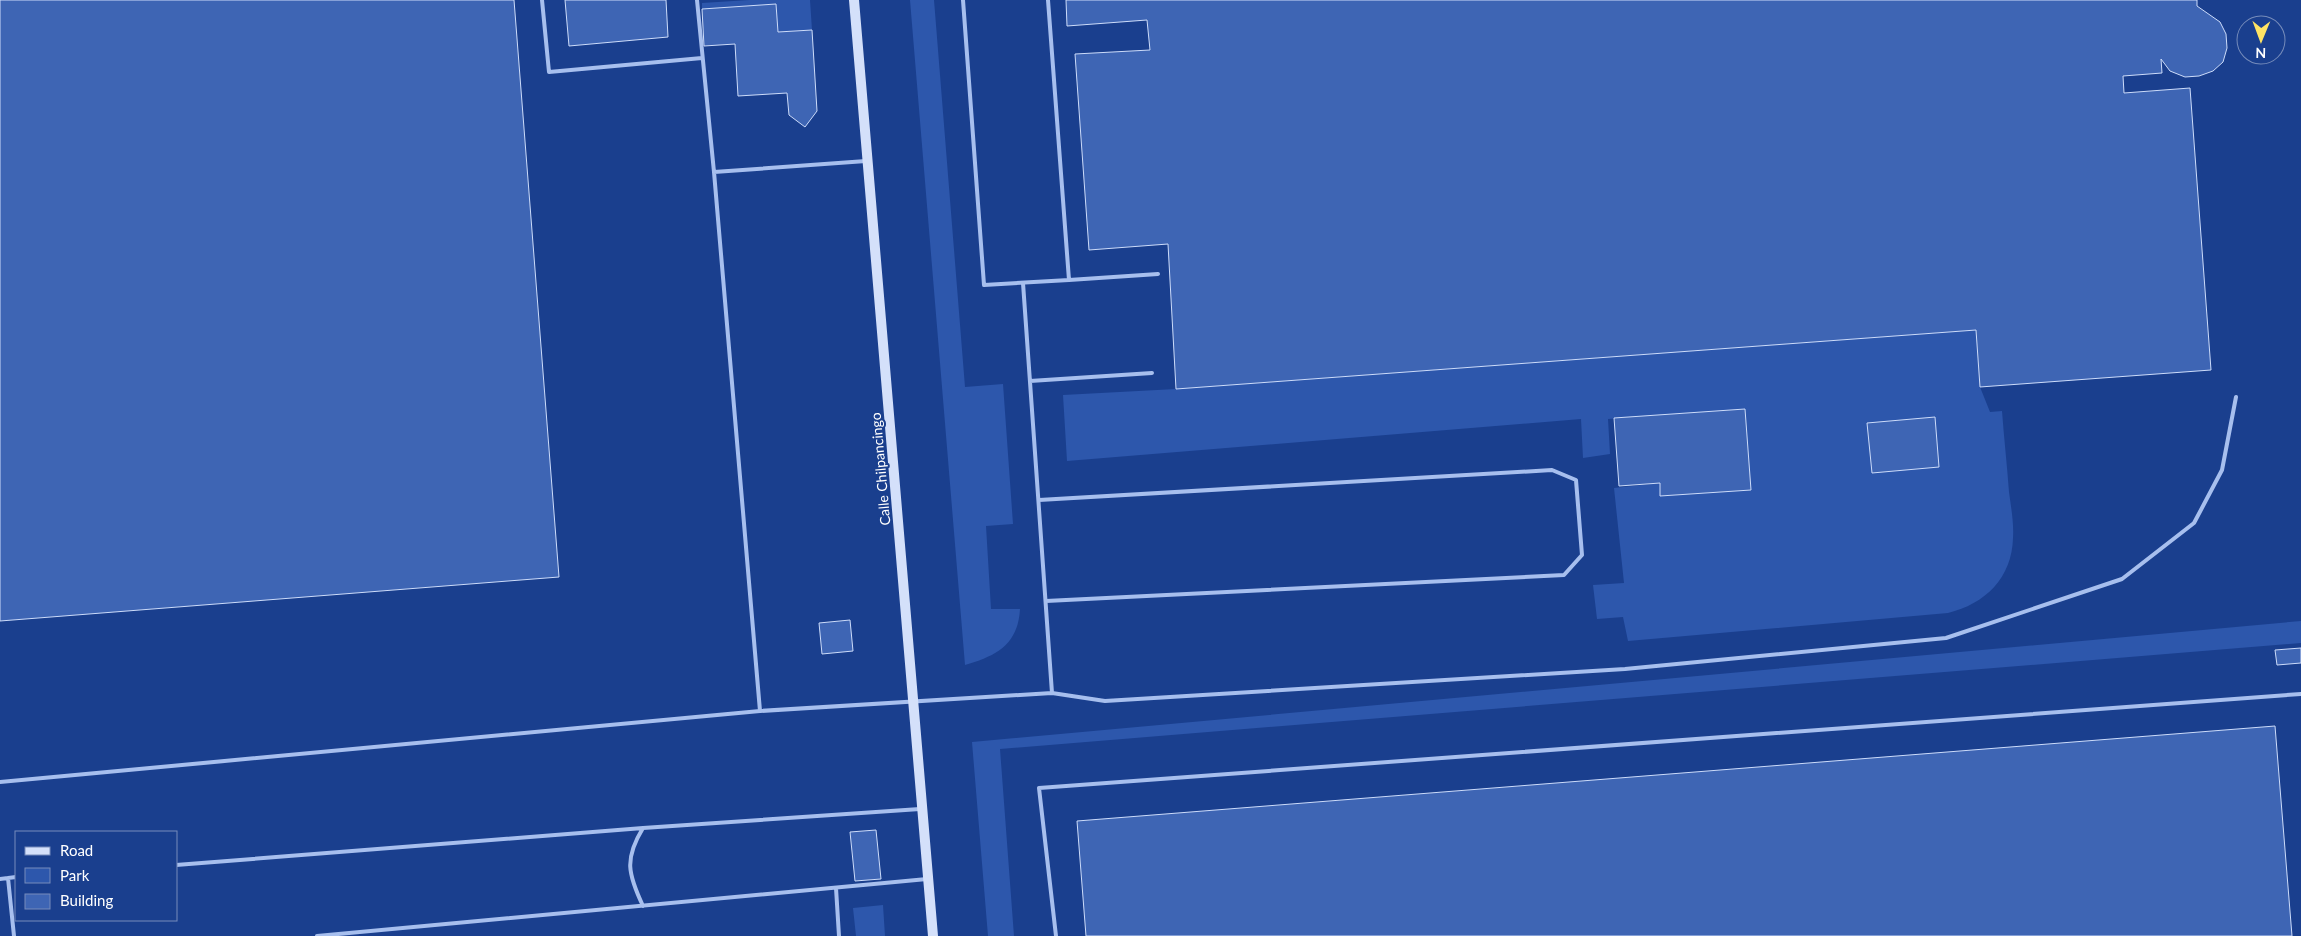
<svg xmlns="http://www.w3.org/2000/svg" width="2301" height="936" font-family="Lato,sans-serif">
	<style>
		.green { fill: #2d57ac }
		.building { fill: #3e65b4; stroke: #cddcfa }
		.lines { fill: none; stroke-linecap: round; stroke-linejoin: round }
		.lane { stroke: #a7bfee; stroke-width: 4 }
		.secondary { stroke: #d4e0fa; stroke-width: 10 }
		.labels { text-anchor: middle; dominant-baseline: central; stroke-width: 4; stroke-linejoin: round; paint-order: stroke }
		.street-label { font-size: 14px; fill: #fff; stroke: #1a3f8e }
	</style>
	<rect width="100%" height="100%" fill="#1a3f8e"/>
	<path class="green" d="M749,0H810L812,30L778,32L776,4L702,9V3Z
		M910,0H934L965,387L1003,384L1013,524L986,526L991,609H1020C1018,645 996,656 965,665Z
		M1976,330L1980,387L1990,412L2002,411C2004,438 2007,465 2009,492C2011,507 2014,523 2013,538C2012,578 1985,604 1948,613L1628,641L1623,617L1597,619L1593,585L1624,583L1614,488L1660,483L1661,496L1750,490L1745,409L1608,419L1610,454L1583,458L1581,419L1067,461L1063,395L1176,389Z
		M2301,621V643L1000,749L1014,936H988L972,742Z
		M883,905L885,936H856L853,908Z"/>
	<path class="building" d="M0,0H514L559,577L0,621Z
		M565,0H666L668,37L569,46Z
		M1066,0H2197V6L2220,22L2226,34L2227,48L2223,62L2213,71L2199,76L2185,77L2170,71L2161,59L2162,73L2123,76L2124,93L2190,88L2211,370L1980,387L1976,330L1176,389L1168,244L1089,250L1075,54L1150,50L1147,20L1067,26Z
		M776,4L778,32L812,30L817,111L805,127L789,115L787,93L738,96L735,44L704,46L702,9Z
		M1745,409L1751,490L1660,496V483L1619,486L1614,418Z
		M1935,417L1939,467L1872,473L1867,423Z
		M850,620L853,651L822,654L819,623Z
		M2301,648V663L2277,665L2275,650Z
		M2275,726L2292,936H1086L1077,821Z
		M876,830L881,879L855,881L850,832Z"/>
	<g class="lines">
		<path class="lane" d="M542,0L549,72L702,58
			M697,0L714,172L866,161
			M963,0L984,285L1069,280L1048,0
			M714,172L760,711
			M1069,280L1158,274
			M1023,283L1052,693
			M1030,381L1152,373
			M1039,500L1552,470L1576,480L1582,555L1564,575L1046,601
			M0,782L760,711L1052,693L1105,701L1625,669L1946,638L2122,579L2194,523L2222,470L2236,397
			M643,828C624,859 628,874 643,906
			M176,865L643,828L920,809
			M8,878L14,936
			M0,879L16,877
			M836,888L839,936
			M317,936L927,879
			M1056,936L1039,788L2301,694"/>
		<path class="secondary" d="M854,0L933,936"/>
	</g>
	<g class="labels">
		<g class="street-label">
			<text transform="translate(880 469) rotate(-95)">Calle Chilpancingo</text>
		</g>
	</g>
	<rect x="15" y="831" width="162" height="90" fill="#1a3f8e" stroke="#768cbb"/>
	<rect x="25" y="847" width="25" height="8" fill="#d4e0fa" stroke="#768cbb"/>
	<text x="60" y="856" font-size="15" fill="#ffffff">Road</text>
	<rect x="25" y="868" width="25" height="15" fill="#2d57ac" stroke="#768cbb"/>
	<text x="60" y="881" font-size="15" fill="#ffffff">Park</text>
	<rect x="25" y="894" width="25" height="15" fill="#3e65b4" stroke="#768cbb"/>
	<text x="60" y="906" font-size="15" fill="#ffffff">Building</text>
	<g transform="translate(2261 40) rotate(181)"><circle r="24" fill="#1a3f8e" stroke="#768cbb"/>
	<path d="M0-4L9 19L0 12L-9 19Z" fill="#ffe464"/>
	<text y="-8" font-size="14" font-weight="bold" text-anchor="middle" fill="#ffffff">N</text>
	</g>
</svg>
